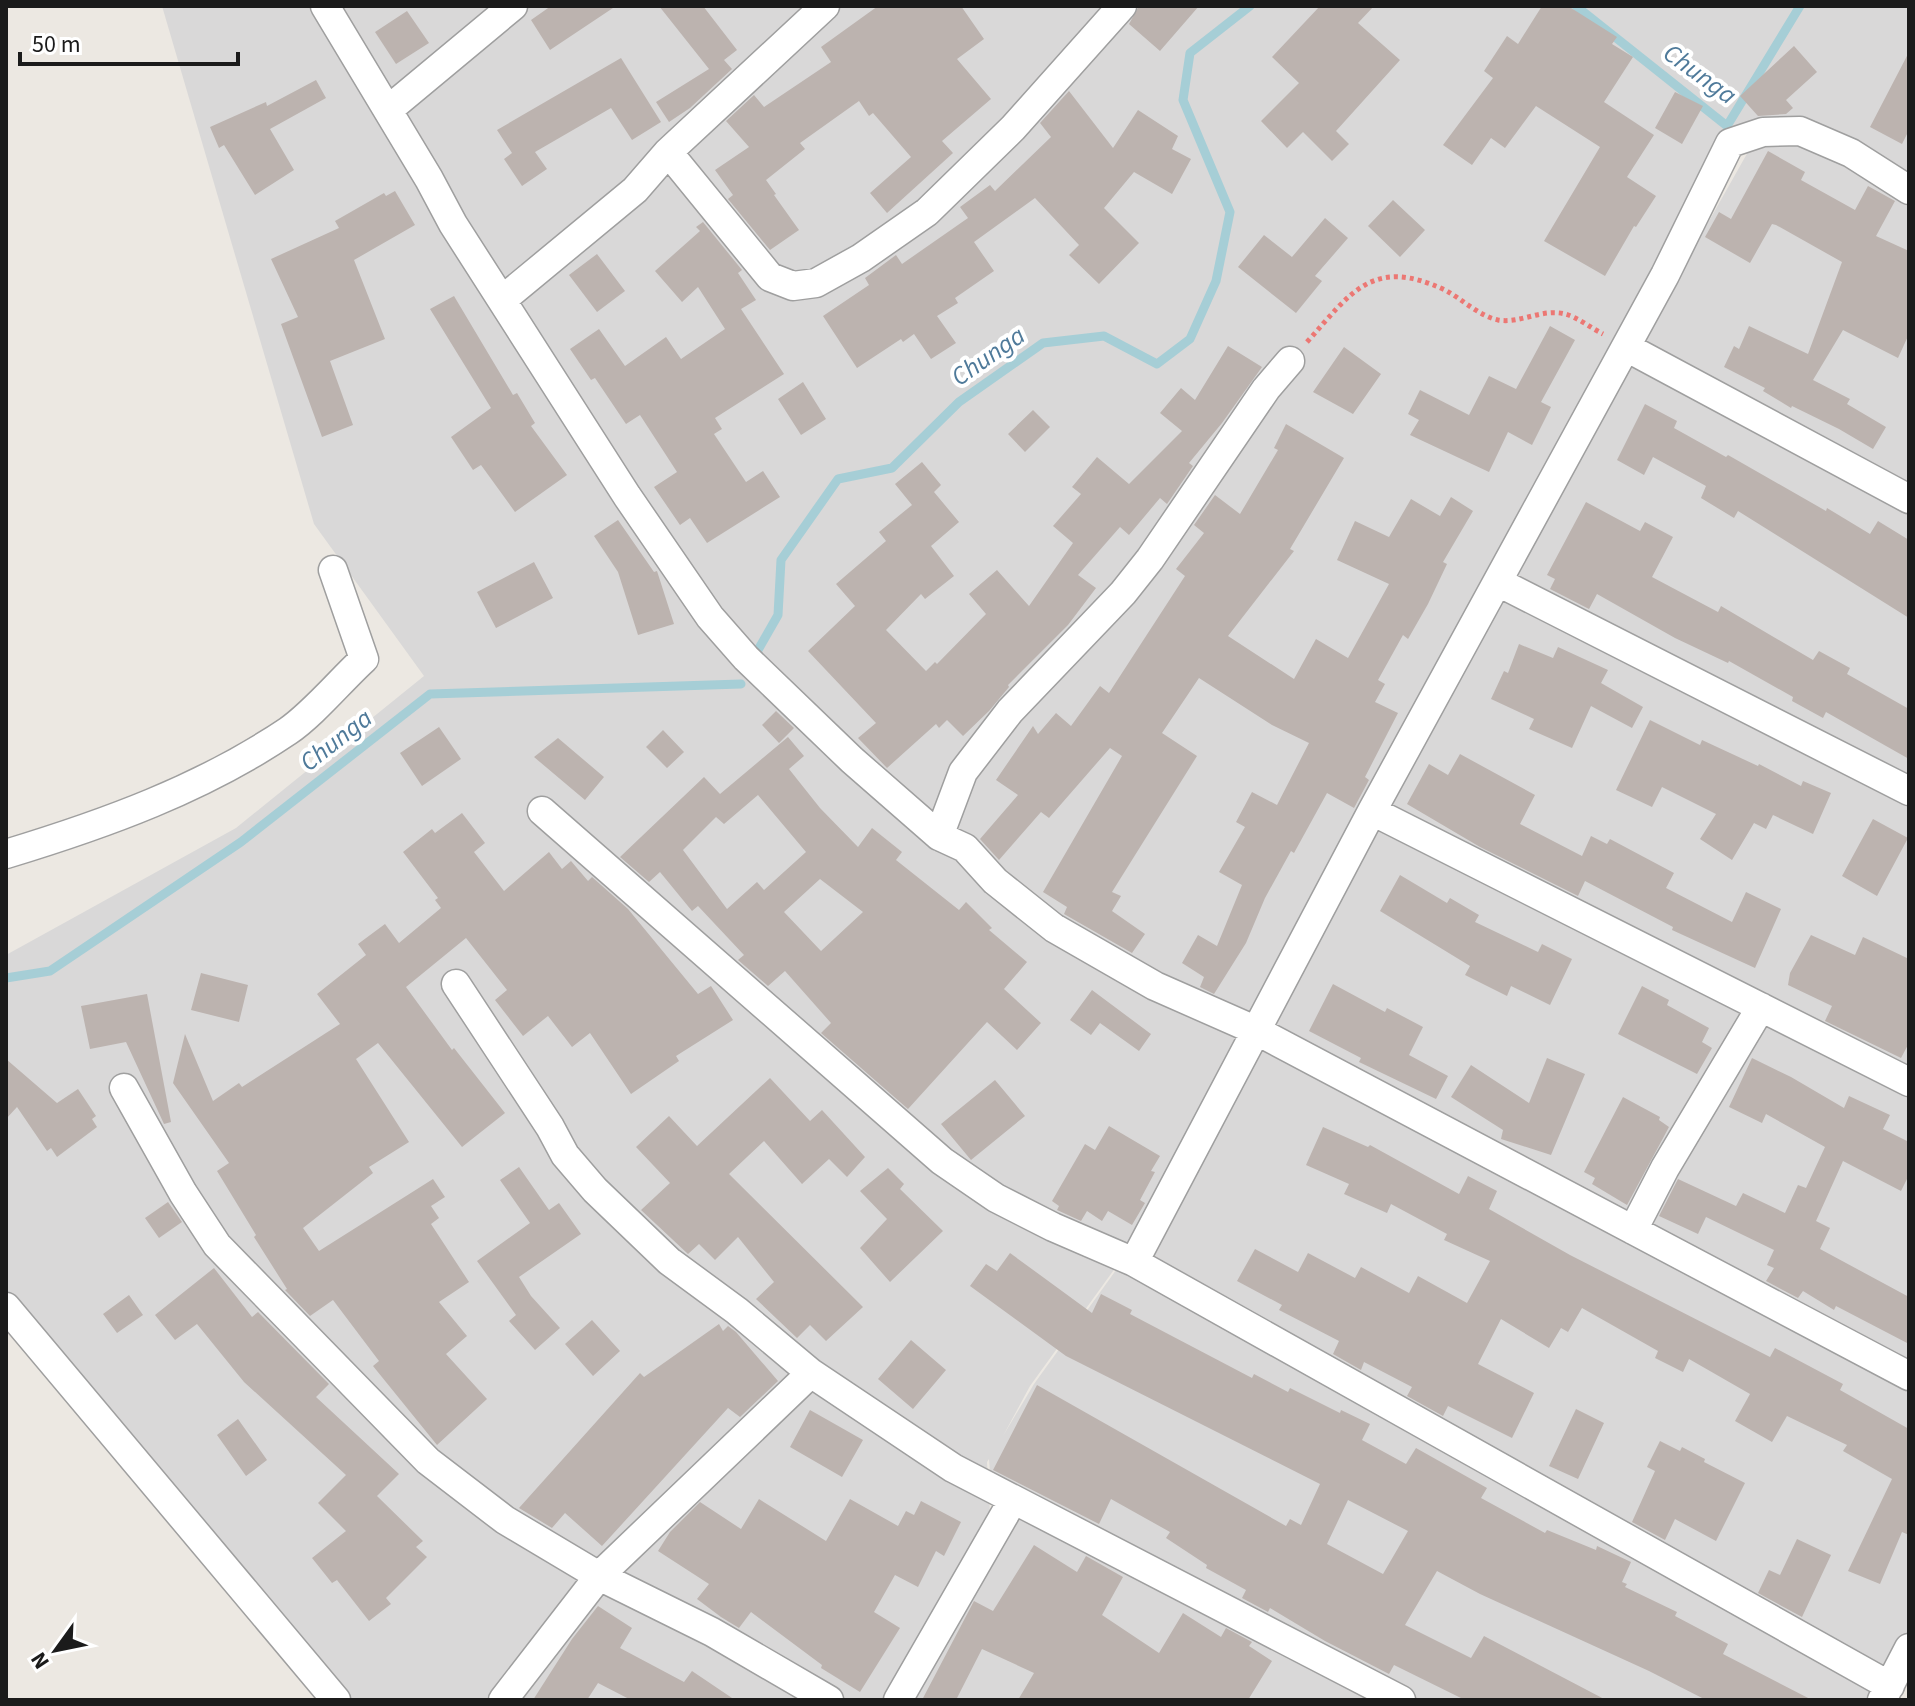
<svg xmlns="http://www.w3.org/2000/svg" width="1915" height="1706" font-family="'Source Sans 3',sans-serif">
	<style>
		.residential { fill: #d9d8d8 }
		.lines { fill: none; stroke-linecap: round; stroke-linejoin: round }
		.stream { stroke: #a6ced6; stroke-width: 9 }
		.building { fill: #bcb3af; fill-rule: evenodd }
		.minor-casing { stroke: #9f9f9f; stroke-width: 31 }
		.path { stroke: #ec7773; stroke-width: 5; stroke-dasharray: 4 4; stroke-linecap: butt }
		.minor { stroke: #fff; stroke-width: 28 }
		.labels { text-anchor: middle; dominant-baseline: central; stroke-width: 8; stroke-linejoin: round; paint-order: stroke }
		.water-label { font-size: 26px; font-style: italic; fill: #4f7a9a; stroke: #fff }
	</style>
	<rect width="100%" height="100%" fill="#ece8e2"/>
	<path class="residential" d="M162,6H1576L1727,126L1200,1119L1121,1260L1030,1386L1003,1436L1034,1384L1124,1259L1753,143L1582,6H1909V1664L1891,1700H901L993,1512L989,1459L987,1462L990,1513L896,1700H350L6,1291V955L236,828L424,676L314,524Z"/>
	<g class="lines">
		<path class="stream" d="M1576,6L1727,126L1800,6
			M754,657L778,615L781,560L838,479L892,468L959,402L1043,343L1104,336L1157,364L1190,339L1216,281L1230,212L1183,100L1190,53L1250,6
			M6,978L50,971L241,842L430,694L741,684"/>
	</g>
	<path class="building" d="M551,6H616L550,50L531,20Z
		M659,6H703L737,50L724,60L732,69L690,108L669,122L656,102L709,69Z
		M878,6H961L984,39L957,59L991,99L942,141L953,153L887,213L870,193L911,157L873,113L869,116L859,101L800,143L805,149L766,180L776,194L774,195L799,230L770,250L728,199L733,195L715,170L749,147L726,121L754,95L764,107L831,62L821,47Z
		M1139,6H1199L1160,51L1129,24Z
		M1320,6H1374L1358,23L1400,60L1336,131L1349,144L1332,161L1303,132L1287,148L1261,121L1299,83L1272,57Z
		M1542,6H1568L1617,37L1612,44L1633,57L1604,102L1654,135L1627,177L1656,196L1636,227L1634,226L1605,276L1544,241L1600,147L1536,106L1505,148L1491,138L1472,165L1443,145L1493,78L1484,71L1507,36L1518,44Z
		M407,11L429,43L396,64L375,32Z
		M1794,46L1817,72L1786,100L1793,108L1786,114L1758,116L1740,96Z
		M1909,52V130L1902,144L1870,127Z
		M621,58L661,122L632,140L611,108L535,152L547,169L522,186L504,159L512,153L497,130Z
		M316,80L326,98L270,129L294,170L255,195L224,145L219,148L210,127L266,102L267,106Z
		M1069,91L1113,148L1138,110L1178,136L1172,149L1191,159L1172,194L1134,172L1104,208L1139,243L1099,284L1069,255L1079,245L1035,198L974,242L994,271L955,298L958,303L937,316L956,343L931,359L914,334L903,342L901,339L857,368L823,316L869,285L865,278L896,255L902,264L968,218L960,207L990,185L995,191L1051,137L1040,123Z
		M1675,92L1703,106L1682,144L1655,128Z
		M1768,151L1805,172L1801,180L1855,210L1868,186L1895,201L1876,236L1909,251V334L1898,358L1843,330L1813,380L1850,399L1847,404L1886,427L1873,449L1839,429L1792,406L1791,408L1763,391L1765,388L1724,367L1734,346L1739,349L1749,326L1808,354L1842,262L1776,225L1772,224L1750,263L1705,237L1719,212L1731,219Z
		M395,191L415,225L354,260L385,339L330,361L353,425L322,437L281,324L298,317L271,259L339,228L335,221L384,193L386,196Z
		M1393,200L1425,230L1400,257L1368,226Z
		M1325,218L1348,238L1315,276L1322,281L1296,313L1238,267L1264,235L1292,257Z
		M703,222L742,270L738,273L756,300L741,309L784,374L715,418L722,429L714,434L746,482L763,471L780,497L707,543L690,518L680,525L654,487L677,472L640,415L626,424L595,378L591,380L570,349L599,329L625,366L666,337L681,359L725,329L698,287L682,302L655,271L700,231L696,227Z
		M597,254L625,291L597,312L569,275Z
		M454,296L513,395L517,393L535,423L531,426L567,475L515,512L481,465L473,470L451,437L491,408L430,309Z
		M1550,326L1575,340L1541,402L1551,407L1532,445L1508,432L1489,472L1410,435L1419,420L1408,414L1420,390L1469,415L1489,376L1516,389Z
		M1228,346L1262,367L1222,423L1189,463L1193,466L1167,504L1160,498L1129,535L1120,527L1078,575L1096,588L1068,625L1008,685L1009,687L989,711L963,736L947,720L939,728L936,724L887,768L858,738L876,723L808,651L855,606L836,584L886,541L879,532L912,505L895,484L922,462L941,485L934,492L959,522L931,546L954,576L925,599L921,594L886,630L926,671L935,662L937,664L986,614L969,594L997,570L1029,606L1073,543L1053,526L1081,494L1072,487L1097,457L1129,484L1182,431L1160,413L1181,388L1195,400Z
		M1344,347L1381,374L1353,414L1313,392Z
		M803,382L826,419L801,435L778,399Z
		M1645,404L1677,421L1674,428L1726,457L1728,455L1826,511L1827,508L1870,534L1878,521L1909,540V618L1738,511L1734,518L1701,498L1706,486L1653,457L1644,475L1617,460Z
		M1033,410L1050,427L1025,452L1008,434Z
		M1286,424L1344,458L1290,549L1294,551L1228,636L1294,679L1316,639L1348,658L1389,584L1337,560L1355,521L1389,537L1411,499L1440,516L1451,497L1473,511L1443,562L1447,564L1428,604L1408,639L1403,635L1378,680L1385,684L1375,702L1398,713L1365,777L1369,780L1354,808L1327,793L1294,853L1291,851L1265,898L1246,943L1214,994L1200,987L1204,977L1182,963L1198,935L1217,946L1242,885L1219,872L1245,827L1236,822L1252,792L1277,805L1309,743L1272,725L1199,678L1162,733L1197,756L1112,892L1121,896L1112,911L1145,934L1132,953L1064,914L1067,907L1043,892L1122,756L1110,748L1049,818L1041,812L999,860L980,839L1018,795L996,780L1033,726L1038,734L1056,713L1071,726L1100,686L1109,693L1185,576L1176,569L1204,533L1194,525L1215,495L1240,514L1278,450L1274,448Z
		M1586,502L1640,531L1645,522L1673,537L1652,577L1718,612L1721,606L1813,660L1819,651L1850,668L1847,674L1909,709V759L1826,712L1823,718L1792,701L1793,697L1729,661L1728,663L1675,638L1597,594L1589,609L1550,589L1555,579L1547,575Z
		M618,520L654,572L657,571L674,624L638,635L618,572L594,536Z
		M534,562L553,598L496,628L477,592Z
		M1519,644L1553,658L1558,647L1608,670L1601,683L1643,707L1632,728L1591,706L1572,748L1529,729L1534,719L1491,699L1504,671L1508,673Z
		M776,711L794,728L779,743L762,725Z
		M1650,720L1700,745L1702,740L1758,766L1759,764L1801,786L1803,781L1831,793L1813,834L1773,815L1766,829L1754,823L1732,860L1700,839L1716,814L1662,787L1652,807L1616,790Z
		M439,727L461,759L422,786L400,753Z
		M663,730L684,752L667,768L646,747Z
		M788,737L804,756L789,769L820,808L858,847L872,828L902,852L896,860L959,910L966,902L992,928L989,930L1027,962L1004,989L1041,1023L1017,1050L987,1022L908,1109L821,1033L831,1023L785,971L768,986L738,960L744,955L698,906L692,911L660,872L649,882L620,857L704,777L720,794ZM758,795L806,852L764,890L757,882L727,909L683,850L716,817L724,824ZM820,879L863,912L821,951L784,912Z
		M558,738L604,777L585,800L534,757Z
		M1460,754L1535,795L1520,824L1582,856L1591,836L1607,844L1610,839L1674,873L1666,888L1732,922L1746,892L1781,909L1755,968L1672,930L1673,927L1585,881L1578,896L1480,847L1407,804L1429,764L1448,775Z
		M462,813L485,843L474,852L504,891L549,852L562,869L571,861L588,881L592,877L628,909L698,994L711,986L733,1020L676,1056L679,1061L631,1094L590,1033L572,1047L548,1016L523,1036L495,1000L507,990L466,938L406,987L452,1050L454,1048L505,1113L462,1147L378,1043L356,1059L409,1142L369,1167L373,1173L303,1228L319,1251L433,1179L445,1197L431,1206L439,1218L431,1224L469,1282L439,1302L467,1336L446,1354L487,1399L437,1445L373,1366L379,1361L333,1300L310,1316L285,1290L287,1289L254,1237L256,1235L217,1171L229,1163L173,1083L185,1034L213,1101L239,1083L242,1087L340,1024L317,994L366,955L358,944L385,924L399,943L441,908L435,900L438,898L403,852L432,829L435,833Z
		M1873,819L1908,838L1877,896L1842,876Z
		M1400,875L1447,903L1450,898L1479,915L1475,922L1538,952L1542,944L1572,959L1550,1005L1511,986L1507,996L1465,975L1470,966L1380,911Z
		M1811,935L1855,955L1863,937L1909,959V1043L1901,1058L1825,1021L1832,1006L1788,985L1790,973Z
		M201,973L248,985L239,1022L191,1010Z
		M1333,984L1385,1012L1387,1008L1423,1027L1409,1055L1448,1076L1436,1099L1359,1062L1361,1058L1309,1031Z
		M1642,986L1669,1000L1667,1005L1709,1028L1702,1042L1712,1048L1697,1074L1618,1034Z
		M1092,990L1151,1034L1139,1051L1100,1023L1091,1035L1070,1020Z
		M147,994L171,1122L164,1124L126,1042L90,1049L81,1006Z
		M1547,1058L1585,1074L1551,1155L1501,1139L1503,1130L1451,1097L1471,1065L1529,1103Z
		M1752,1058L1791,1077L1844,1108L1849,1096L1890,1115L1883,1129L1909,1142V1175L1901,1191L1843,1161L1816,1221L1830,1228L1820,1249L1909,1297V1344L1836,1306L1834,1310L1803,1291L1798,1298L1766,1281L1774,1268L1767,1265L1774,1250L1706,1217L1698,1234L1659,1216L1678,1179L1736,1206L1743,1193L1785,1213L1798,1185L1806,1188L1825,1147L1766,1114L1762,1123L1729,1107Z
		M6,1059L57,1103L78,1089L96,1116L92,1119L97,1127L57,1157L51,1148L47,1151L17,1107L6,1119Z
		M770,1078L810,1121L822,1110L865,1157L847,1177L829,1159L802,1184L764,1141L729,1174L863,1307L826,1341L810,1325L797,1338L756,1299L774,1282L738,1237L715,1260L699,1244L688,1254L641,1210L670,1183L636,1147L669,1116L697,1146Z
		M995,1080L1025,1116L971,1160L941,1124Z
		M1623,1097L1660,1117L1659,1120L1669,1127L1627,1205L1592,1184L1595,1178L1584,1172Z
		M1109,1126L1160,1156L1151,1171L1155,1172L1140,1200L1145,1203L1132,1225L1108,1211L1102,1221L1087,1211L1081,1221L1057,1210L1059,1206L1052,1201L1085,1144L1095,1150Z
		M1323,1127L1368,1147L1370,1145L1459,1194L1468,1176L1497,1191L1489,1209L1570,1255L1770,1357L1775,1348L1843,1384L1840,1390L1909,1429V1535L1902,1532L1880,1584L1848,1571L1892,1479L1843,1451L1847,1445L1787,1416L1772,1442L1735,1421L1750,1394L1689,1359L1683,1372L1655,1358L1658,1351L1582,1308L1568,1332L1561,1328L1549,1348L1501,1319L1478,1364L1534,1393L1512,1438L1448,1406L1443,1416L1407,1396L1412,1387L1364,1362L1361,1370L1333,1354L1339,1341L1279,1310L1282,1305L1237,1281L1255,1249L1298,1272L1308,1253L1355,1278L1361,1267L1409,1293L1418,1276L1467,1303L1490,1261L1444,1240L1447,1234L1391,1204L1387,1213L1344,1194L1349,1184L1306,1165Z
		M519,1167L549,1210L559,1203L581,1234L519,1277L531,1296L560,1328L535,1350L509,1321L516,1315L477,1261L530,1223L500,1180Z
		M888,1168L904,1184L900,1189L943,1231L890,1282L860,1248L887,1219L860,1191Z
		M168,1202L182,1222L159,1238L145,1218Z
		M1010,1253L1092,1313L1101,1294L1132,1310L1130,1314L1252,1378L1254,1374L1288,1392L1290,1388L1340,1413L1341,1410L1370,1424L1362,1440L1406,1464L1416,1448L1487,1488L1481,1498L1545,1533L1547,1530L1596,1550L1597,1546L1631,1562L1622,1582L1627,1584L1625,1587L1677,1612L1675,1616L1728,1644L1723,1654L1812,1700H1706L1649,1671L1480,1594L1437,1571L1405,1625L1471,1658L1484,1636L1606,1700H1465L1394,1665L1389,1674L1325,1641L1270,1608L1268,1612L1242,1598L1246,1590L1206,1568L1207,1565L1166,1538L1170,1532L1111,1499L1099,1524L993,1470L1037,1385L1286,1526L1290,1519L1301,1525L1320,1484L1066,1356L970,1286L986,1264L997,1271ZM1348,1500L1408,1531L1383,1574L1327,1544Z
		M214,1268L252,1317L258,1312L329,1384L316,1397L399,1474L377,1496L423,1541L416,1547L427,1557L386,1598L391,1604L369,1621L337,1580L332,1583L312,1558L346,1531L318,1503L346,1475L244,1382L197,1324L175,1340L155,1315Z
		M129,1295L143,1315L117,1333L103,1314Z
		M592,1320L620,1351L593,1376L565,1344Z
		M719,1324L723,1331L728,1326L736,1332L778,1381L740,1417L728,1408L602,1546L565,1513L552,1528L519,1508L640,1373L644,1377Z
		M911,1340L946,1370L913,1409L878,1379Z
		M1576,1409L1604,1423L1578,1479L1549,1466Z
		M810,1410L863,1440L842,1477L790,1447Z
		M238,1419L267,1460L246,1476L217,1435Z
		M1660,1441L1680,1451L1682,1447L1705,1459L1704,1462L1745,1483L1716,1541L1675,1519L1665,1540L1632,1522L1655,1471L1647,1467Z
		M759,1499L826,1541L850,1499L898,1526L906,1511L914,1515L921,1501L961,1522L944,1556L936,1551L918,1587L895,1575L874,1612L900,1628L860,1692L821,1668L822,1665L751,1612L739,1628L721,1617L697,1599L709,1584L658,1551L670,1532L700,1502L741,1529Z
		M1797,1539L1831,1555L1802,1617L1758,1593L1769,1570L1780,1575Z
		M1034,1545L1077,1572L1086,1556L1123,1577L1102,1615L1159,1653L1183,1613L1221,1637L1226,1628L1252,1642L1249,1646L1272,1661L1248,1700H1018L1034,1673L982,1649L956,1700H922L974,1601L993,1611Z
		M598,1606L632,1628L620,1648L684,1682L692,1671L735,1700H631L598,1683L587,1700H533L572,1639Z"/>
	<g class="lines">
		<g class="minor-casing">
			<path id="minor" d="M325,6L429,179L453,224L627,496L710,617L746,658L852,760L939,836
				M388,110L513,6
				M668,152L770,277L793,286L816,283L861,258L927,212L1013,128L1122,6
				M502,300L635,190L668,152L825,6
				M1626,347L1909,499
				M1290,361L1266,389L1150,559L1123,593L1010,711L963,772L939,836L965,848L995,881L1054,928L1155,986L1257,1031L1909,1376
				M1498,582L1909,791
				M542,811L942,1161L996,1198L1053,1227L1134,1262L1890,1686
				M1372,811L1909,1082
				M6,854C105,824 202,789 288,731C313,714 341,680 364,659L333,570
				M456,984L550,1127L565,1155L595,1190L669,1261L737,1311L811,1373L953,1468L1401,1700
				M124,1088L183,1193L217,1245L428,1461L505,1520L599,1576L712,1632L829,1700
				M1633,1230L1665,1168L1761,1007
				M1134,1262L1372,811L1665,275L1730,143L1763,132L1800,131L1851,153L1909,190
				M6,1307L336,1700
				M503,1700L599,1576L811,1373
				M898,1700L1013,1500
				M1882,1700L1909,1648"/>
		</g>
		<path class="path" d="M1307,342C1351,293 1372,256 1445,290C1462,299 1479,316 1498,320C1520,324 1542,308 1565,314C1577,317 1591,328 1603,334"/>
		<use href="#minor" class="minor"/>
	</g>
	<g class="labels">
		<g class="water-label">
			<text transform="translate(1700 74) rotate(36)">Chunga</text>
			<text transform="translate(988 356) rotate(-35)">Chunga</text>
			<text transform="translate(336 740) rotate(-38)">Chunga</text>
		</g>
	</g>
	<rect width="1915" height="1706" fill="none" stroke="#1b1b1b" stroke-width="16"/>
	<g transform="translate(56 1650) rotate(237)" stroke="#ffffff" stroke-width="6" paint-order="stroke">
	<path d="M0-6L14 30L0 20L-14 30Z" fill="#1b1b1b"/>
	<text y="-12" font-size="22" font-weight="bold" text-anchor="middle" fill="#1b1b1b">N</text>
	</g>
	<path d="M20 52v12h218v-12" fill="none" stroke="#1b1b1b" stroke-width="4"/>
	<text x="32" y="52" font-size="24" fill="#1b1b1b" stroke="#ffffff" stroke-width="6" paint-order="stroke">50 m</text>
</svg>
